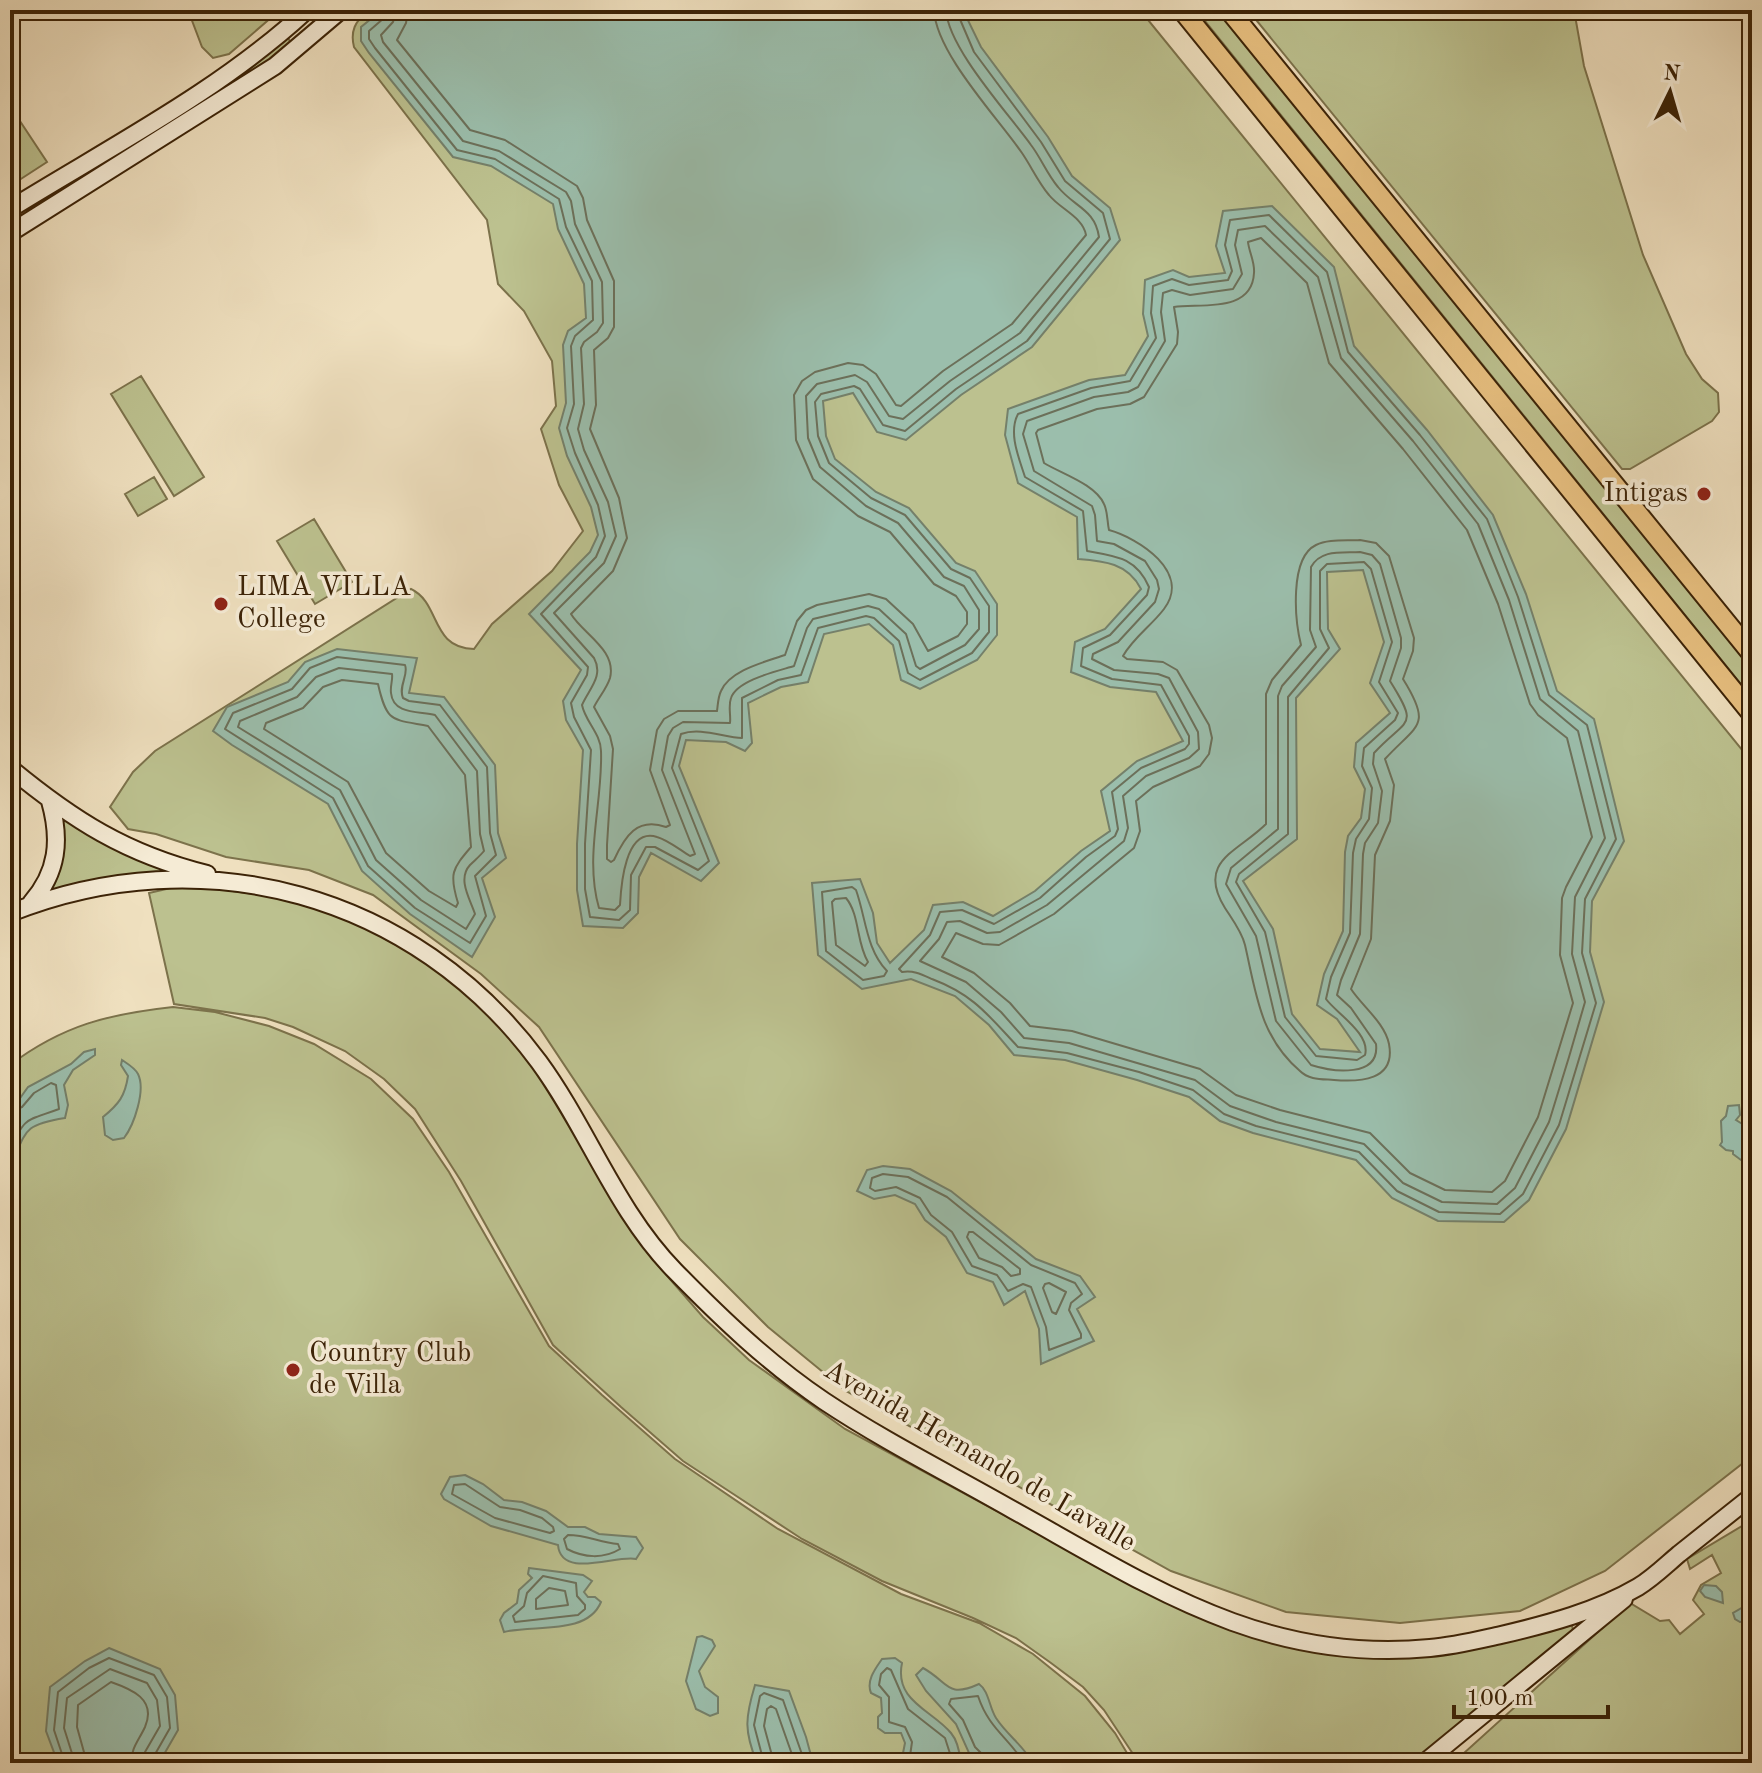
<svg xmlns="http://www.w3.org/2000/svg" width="1762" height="1773" font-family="'Old Standard TT',serif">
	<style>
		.green { fill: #bcc18f; stroke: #7c724b; stroke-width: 2 }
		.water { fill: #9bbeac; stroke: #75806a; stroke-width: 2; fill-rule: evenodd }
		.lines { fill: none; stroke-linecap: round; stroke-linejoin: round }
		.shore { stroke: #6c705a; stroke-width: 2 }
		.secondary-casing { stroke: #3c2307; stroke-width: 20 }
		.primary-casing { stroke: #3c2307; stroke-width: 22 }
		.secondary { stroke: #f5ebd5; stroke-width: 16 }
		.primary { stroke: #e8c080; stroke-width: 18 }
		.poi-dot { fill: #8f2418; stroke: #f5ebd5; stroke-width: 3 }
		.labels { text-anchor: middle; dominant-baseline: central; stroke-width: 7; stroke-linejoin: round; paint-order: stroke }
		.poi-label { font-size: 28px; fill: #3c2307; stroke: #f5ebd5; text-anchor: start }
		.street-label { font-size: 28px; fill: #3c2307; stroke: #f5ebd5 }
	</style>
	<rect width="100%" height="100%" fill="#efe0bf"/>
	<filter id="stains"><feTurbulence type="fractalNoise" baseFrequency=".0025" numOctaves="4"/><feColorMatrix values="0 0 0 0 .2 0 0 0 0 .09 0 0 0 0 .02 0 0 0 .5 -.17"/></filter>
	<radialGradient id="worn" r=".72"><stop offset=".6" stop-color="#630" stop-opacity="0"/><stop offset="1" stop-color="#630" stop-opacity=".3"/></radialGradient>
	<path class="green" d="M188,10H280L229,54L213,58L202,47Z
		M368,10H1140L1752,762V1456L1605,1571L1520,1611L1400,1623L1286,1612L1171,1571L846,1391L768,1327L680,1239L539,1027L481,974L373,895L309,870L226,857L156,834L128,829L110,807L133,772L155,751L411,589C441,603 430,648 474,649L492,624L552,571L583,531L559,485L541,429L556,406L552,361L524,311L498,284L487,220L354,47C350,31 355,22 368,10Z
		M1196,10H1218L1752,666V698Z
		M1248,10H1574L1584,66L1643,255L1686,354L1702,379L1718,393L1719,412L1712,421L1630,469H1622Z
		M287,36L292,45L218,96L214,89Z
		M10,106L47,162L10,186Z
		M183,107L188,115L30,215L25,207Z
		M141,376L204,477L174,496L111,394Z
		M154,477L167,499L138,516L125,494Z
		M314,519L352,582L315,604L277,541Z
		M62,816L183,872L105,878L50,892C51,886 56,881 58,875C65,857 64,834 62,816Z
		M175,887L218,889L276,897L350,919L463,983L533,1063L600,1179L655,1262L703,1317L749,1360L845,1429L1128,1582L1205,1618L1273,1643L1330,1654L1378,1658L1439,1654L1571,1621L1574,1635L1412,1763H1139L1104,1710L1083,1687L1051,1663L1016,1638L973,1618L882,1581L802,1539L683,1461L621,1407L553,1345L461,1181L415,1109L384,1079L345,1051L293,1027L265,1018L174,1004L149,893Z
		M173,1007L215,1012L269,1026L314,1044L371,1079L413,1119L449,1172L549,1346L602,1395L675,1459L778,1529L901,1594L979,1623L1033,1654L1085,1696L1115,1733L1133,1763H10V1065C63,1025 109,1014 173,1007Z
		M1752,1520V1763H1453L1630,1603L1660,1621L1669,1620L1680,1634L1704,1614L1693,1600L1701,1585L1721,1573L1712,1555L1690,1569L1687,1559Z"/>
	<path class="water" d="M382,10H963L981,47L1048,137L1072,176L1110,208L1120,240L1032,347L961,395L906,440L877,432L853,393L823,401L826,436L835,459L876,492L909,508L956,563L975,571L997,604V635L977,660L920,689L901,680L893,645L869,624L824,634L808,682L781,687L748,703L752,743L745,751L726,742L686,740L679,766L719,863L701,881L651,853L639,877L638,913L623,928L583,926L577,890V844L583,750L566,720L563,701L581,670L529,614L590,552L598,535L591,507L567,456L559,428L566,403L563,345L568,331L586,318L584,284L558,229L553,204L491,166L453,157L369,53L361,41V27Z
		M1272,206L1334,267L1354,346L1427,430L1493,515L1526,594L1557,691L1594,719L1624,841L1592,901L1590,952L1604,1002L1566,1129L1529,1200L1504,1222L1438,1221L1392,1198L1356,1160L1253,1133L1220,1121L1189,1097L1137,1080L1065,1060L1014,1055L989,1025L955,996L911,979L862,989L818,955L812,883L860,879L873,913L877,943L890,963L924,930L933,905L963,902L993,916L1035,891L1081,851L1110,831L1101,791L1137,761L1183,741L1156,692L1110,687L1071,672L1075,642L1105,629L1141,589C1128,563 1104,561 1078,559L1077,517L1018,483L1005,435L1008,409L1089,380L1125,375L1148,336L1143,314L1145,280L1173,270L1189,277L1225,273L1216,246L1223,211ZM1363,570L1384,642L1370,683L1390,713L1356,743L1354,767L1365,789L1361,818L1348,836L1345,852L1343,931L1324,974L1317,1005L1337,1019L1360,1052L1320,1049L1292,1014L1273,929L1243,881L1297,839L1296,698L1340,649L1328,629L1327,572Z
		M337,649L417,658L409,693L444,697L495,765L498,833L506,858L482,878L495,917L472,957L410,914L362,871L328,804L232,745L213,731L227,707L288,682L305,662Z
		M95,1049V1055L73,1070L64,1085L68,1105L65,1118C22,1125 27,1130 10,1168V1106L18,1101L28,1087L71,1064L84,1052Z
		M122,1060C128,1064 135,1068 138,1074C146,1090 134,1125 124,1138L113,1140L105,1135L103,1117C119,1104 125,1096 128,1076L121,1065Z
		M1739,1105L1740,1115L1736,1120L1752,1130V1148L1746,1159L1741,1160L1733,1154V1151L1726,1150L1720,1145L1722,1142L1721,1121L1726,1116L1728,1106Z
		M883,1166L910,1169L951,1191L1036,1259L1080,1276L1095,1297L1077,1309L1094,1341L1041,1364L1039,1329L1025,1291L1004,1305L993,1282L967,1273L946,1237L925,1220L915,1204L895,1195L874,1199L857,1191L867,1170Z
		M465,1475L483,1484L504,1500L522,1502L546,1511L568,1527H585L599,1534L636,1537L643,1548L636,1559C618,1554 561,1580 558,1545L491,1526L444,1499L441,1494L450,1477Z
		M529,1568L583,1575L592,1581L584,1592L588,1597H595L601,1602C587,1636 533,1624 504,1632L500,1620L504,1613L517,1603L519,1590L532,1578L528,1574Z
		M1704,1585L1716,1586L1722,1592L1723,1603L1705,1597L1700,1591Z
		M1752,1602V1616L1749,1621L1740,1622L1735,1619L1733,1613Z
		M702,1636L712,1640L715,1646L699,1671L705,1687L718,1697V1713L710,1716L696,1709L686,1681L697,1637Z
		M109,1648L160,1669L175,1695L178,1730L159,1763H58L46,1731L50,1687L85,1661Z
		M895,1658L902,1663C894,1701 932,1710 951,1733C957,1740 960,1754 961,1763H901L905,1743L901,1733H885L878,1728V1717L882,1713L881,1698L871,1693C866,1681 875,1669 882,1659Z
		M923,1668C949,1682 946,1699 979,1684C989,1691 989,1707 996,1718C1007,1735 1022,1744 1033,1763L980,1762L969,1753L956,1724L926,1691L916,1675Z
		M755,1685L789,1691L806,1737L813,1763H757C744,1731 745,1718 755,1685Z
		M10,1708L14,1715L13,1751L28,1763H10Z"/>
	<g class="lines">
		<path class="shore" d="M386,10L384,18L369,31V39L375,48L457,150L495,159L559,199L566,227L592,281L593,320L575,336L571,346L574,404L567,428L575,453L598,505L605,536L596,557L541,614L588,667L587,675L571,703L574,717L591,750L585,844V889L590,917L619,920L630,910L631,875L646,847H655L698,870L709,861L672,768L681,734C700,727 723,737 742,738V698L778,680L801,675L818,628L866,616L874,618L899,641L908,673L920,680L972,653L989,632V606L970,578L951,569L905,515L871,498L829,463L818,436L815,402L821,394L854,386L860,389L883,425L905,431L956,389L1027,341L1110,239L1103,213L1065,181L1041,142L974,52L956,10
			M396,10L393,22L381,35L383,42L463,141L499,151L566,192L571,201L575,224L602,282L603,323L597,332L584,342L581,348L584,404L578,429L584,450L608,502L616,536L604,563L554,613L594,658C604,676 589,689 582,705C585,721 601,734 601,751C603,802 584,857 599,908L615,910L620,905C621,886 625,827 657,837C668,840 680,850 690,856L695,854L662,770L668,736L673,728L683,722L730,723C731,715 728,706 731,698C737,680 778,671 794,666L807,628L813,619L868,606L879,609L906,634L916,666L920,669L965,645L979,629V610L964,586L944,577L898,523L866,506L820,467L808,438L806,396L817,384L855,375L867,382L889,416L903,419L950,381L1020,333L1099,237C1095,209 1074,207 1058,187C1047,174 1041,158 1031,145C1008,113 948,48 946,10
			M408,10L406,23L397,40L470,130L505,140L577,186L583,198L587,220L614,281V327L608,338L594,350L596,405L590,429L619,498L627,538L613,571L571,614C583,634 617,650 610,678C607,688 599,697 594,707L610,736L613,749L607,845V859L611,862L614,860C625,836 637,817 666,827L670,825L650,770L657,730L664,719L678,711H717C718,704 718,697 721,691C730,670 765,662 785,655L797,621L806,610L817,605L869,594L886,599L913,624L928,651L958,636L967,624V612L956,596L934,584L890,532L858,516L813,479L796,440L794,395L802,381L815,372L848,363L863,365L876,374L896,405L901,406L943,371L1012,324L1086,235C1083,217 1060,209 1049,195C1038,182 1031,166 1022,153C997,117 936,53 934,10
			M1269,215L1327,272L1348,352L1420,435L1487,519L1518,597L1549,695L1587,725L1616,839L1585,899L1582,953L1596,1003L1559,1125L1523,1194L1500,1214L1439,1212L1397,1191L1359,1152L1256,1126L1224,1114L1193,1090L1139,1072L1067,1053L1018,1047C988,1015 974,995 932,979C921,974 913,970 902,972L899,969L930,935L940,912L962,910L994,924L1040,898L1086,857L1115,836L1118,829L1112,792L1141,768L1185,749L1189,744V736L1161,685L1112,679L1081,666L1083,648L1110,635L1147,595L1149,587C1136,557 1115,556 1087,551L1083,511L1025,477C1019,458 1008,433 1018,414L1091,388L1130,381L1156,338L1151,313L1153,286L1172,279L1189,285L1228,280L1232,271L1225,245L1230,220Z
			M1265,226L1318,277L1341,358L1413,441L1478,524L1509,600L1540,699L1578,731L1605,838L1575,897L1572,954L1585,1002L1569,1057L1549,1122L1515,1188L1497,1204L1442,1202L1403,1183L1364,1144L1276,1122L1230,1106L1195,1080L1069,1043L1024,1038L1001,1012L966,982L920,961L939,939L947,922L960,921L987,933L1000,932L1047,905L1124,841L1128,828L1123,796L1146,776L1189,758L1199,749L1198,732L1169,678L1158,674L1114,670L1092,659L1093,654L1118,642L1155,602L1159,589L1157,580L1145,561L1114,544L1097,541L1095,515L1092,506L1034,471L1023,434L1027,421L1094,397L1128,392L1138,387L1165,341L1161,312L1163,293L1172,290L1190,295L1233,289L1242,274L1235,245L1238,230Z
			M1261,238L1307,283L1329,363L1403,449L1467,530L1498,604L1530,704L1538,715L1567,738L1592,837L1566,887L1562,898L1560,955L1573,1003L1538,1117L1505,1181L1492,1192L1445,1190L1410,1173L1370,1133L1280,1110L1236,1095L1200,1069L1072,1031L1030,1026L1010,1003L974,973L942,957L956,933L983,944L999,945L1054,914L1134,848L1140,831L1136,801L1153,787L1200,766L1209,754L1212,738L1209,725L1177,670L1163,662L1127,659L1123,656C1133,638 1152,625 1164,609C1192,572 1138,538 1109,530C1107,522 1108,512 1104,504C1095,484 1062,474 1044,463L1036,433L1038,430L1097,409L1130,404L1144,397L1177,344L1178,332L1174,307C1199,303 1252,314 1254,273C1255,262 1249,252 1248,242Z
			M1360,540L1376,543L1389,556L1414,638L1413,651L1403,679C1433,727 1417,724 1385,759L1394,785L1390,821L1375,855L1371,939L1351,989C1362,1006 1385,1023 1389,1044C1396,1081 1359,1082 1334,1080C1322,1079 1309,1080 1300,1071C1260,1037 1256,993 1245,945C1242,932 1232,919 1225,908C1196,861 1238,852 1266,824V694L1272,680L1301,645C1295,621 1289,558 1316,545C1328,539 1346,541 1360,540Z
			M1360,552L1372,555L1380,564L1401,638V648L1390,681C1420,729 1407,717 1374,753L1373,764L1382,791L1378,823L1365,843L1363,854L1360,934L1341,980L1337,995L1351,1008L1376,1044C1380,1078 1333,1072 1311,1065L1276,1021L1256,936L1226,884L1231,868L1278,829V696L1282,686L1316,647L1310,630L1311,567C1321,549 1342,553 1360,552Z
			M1364,562L1371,569L1392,642L1379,682L1398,713L1395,720L1364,748L1362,766L1372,788L1369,819L1356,839L1353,853L1350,933L1331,977L1326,999C1336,1013 1371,1034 1365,1055L1357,1060L1316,1056L1285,1017L1265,932L1236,882L1239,874L1288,834V697L1329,648L1320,629V571L1327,564Z
			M337,657L405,665C409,675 398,686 403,698L409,701L440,705L487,767L490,833L496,855L475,876L486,916L470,943L415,908L368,866L333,798L225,729L233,713L292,689L310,668Z
			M339,668L392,674C393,680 390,686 391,693C393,715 420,711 435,715L477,771L480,834L484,851C480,856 475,860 470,865C457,879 470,899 475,914L466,929L421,900L376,860L340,790L238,727L240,721L297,697L316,677Z
			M342,680L378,684C387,723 391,719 428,726L465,775L471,847C452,869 449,874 458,903L456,907L429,891L386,853L348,782L264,729L266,723L303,708L323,687Z
			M852,887L856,890C866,918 866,949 887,971L884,976L863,980L826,951L822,892Z
			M846,898C860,915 856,942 868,962L865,966L836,945L832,902L835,899Z
			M10,1112L22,1107L34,1093L51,1083L56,1085L59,1109C27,1121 26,1115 10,1149
			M883,1174L908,1177L947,1197L1031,1265L1075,1283L1082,1294L1071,1303L1069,1310L1081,1334V1338L1049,1350L1046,1327L1031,1287L1023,1284L1008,1291L997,1275L972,1266L952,1232L931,1215L920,1198L896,1187L875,1191L870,1188L872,1178Z
			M969,1232H973L1020,1269V1274L1011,1276L1002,1267L979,1258L967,1237Z
			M1049,1283L1066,1292L1056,1314L1052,1312L1043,1288L1045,1284Z
			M465,1484L500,1507L520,1510L542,1518L553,1527L554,1531L550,1533L495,1518L452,1494L454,1485Z
			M568,1535C586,1535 599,1542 618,1544L620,1549C604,1559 584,1558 567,1549L564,1539Z
			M543,1576L576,1583L577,1596L585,1605V1609L578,1615L515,1622L513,1616L524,1606L527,1593Z
			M549,1588L565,1591L568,1605L536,1609V1599Z
			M65,1763L54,1730L58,1692L89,1668L109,1658L154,1675L167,1697L170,1728L154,1756L153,1763
			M75,1763L64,1728L67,1698L110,1669L147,1683L157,1700L160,1726L145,1752L143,1763
			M87,1763L77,1727L78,1705L111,1682C131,1689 157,1699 145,1727C139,1740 131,1748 131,1763
			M764,1763L754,1725L760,1696L764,1693L783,1700L805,1763
			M774,1763L764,1726L767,1709L771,1706L776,1709L795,1763
			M909,1763L912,1742L905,1727L889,1722V1697L879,1685L881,1674L887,1668L891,1670L908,1709L945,1738L953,1763
			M985,1763V1757L975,1747L963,1720L949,1704L951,1699L978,1696C989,1729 1008,1737 1024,1763"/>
		<g class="secondary-casing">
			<path id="secondary" d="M10,209C110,147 221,90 307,10
				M10,233L275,66L341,10
				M10,768C73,820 126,854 207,874
				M31,903C58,872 61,840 50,801
				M10,913C203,836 415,894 539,1062C588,1129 616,1211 675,1271C721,1318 769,1364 824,1401C884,1441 950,1474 1013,1510C1150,1586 1264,1664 1430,1648C1454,1646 1478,1640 1501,1635C1548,1624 1597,1611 1638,1587C1653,1578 1666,1565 1679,1554C1703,1535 1728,1515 1752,1496
				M1424,1763L1624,1599"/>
		</g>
		<g class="primary-casing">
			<path id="primary" d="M1182,10L1752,714
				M1229,10L1752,654"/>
		</g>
		<use href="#secondary" class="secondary"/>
		<use href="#primary" class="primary"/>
	</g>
	<g class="poi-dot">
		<circle cx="1704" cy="494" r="8"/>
		<circle cx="221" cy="604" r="8"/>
		<circle cx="293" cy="1370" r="8"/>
	</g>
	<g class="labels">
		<g class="poi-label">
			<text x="1688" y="494" text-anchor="end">Intigas</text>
			<text x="237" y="588">LIMA VILLA<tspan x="237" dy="32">College</tspan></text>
			<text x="309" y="1354">Country Club<tspan x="309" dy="32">de Villa</tspan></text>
		</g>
		<g class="street-label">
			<text transform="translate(979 1457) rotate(30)">Avenida Hernando de Lavalle</text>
		</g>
	</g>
	<rect width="1762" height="1773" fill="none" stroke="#efe0bf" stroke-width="40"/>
	<rect x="12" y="12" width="1738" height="1749" fill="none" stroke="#3c2307" stroke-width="4"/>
	<rect x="20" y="20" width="1722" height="1733" fill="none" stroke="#3c2307" stroke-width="2"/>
	<g transform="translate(1670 92) rotate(5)" stroke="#f5ebd5" stroke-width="6" paint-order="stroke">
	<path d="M0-6L14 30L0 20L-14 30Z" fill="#3c2307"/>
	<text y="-12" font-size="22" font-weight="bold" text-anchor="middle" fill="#3c2307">N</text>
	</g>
	<path d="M1454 1705v12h154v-12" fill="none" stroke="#3c2307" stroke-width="4"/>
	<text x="1466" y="1705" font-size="24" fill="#3c2307" stroke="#f5ebd5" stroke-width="6" paint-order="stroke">100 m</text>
	<rect width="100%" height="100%" filter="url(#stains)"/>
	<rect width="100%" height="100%" fill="url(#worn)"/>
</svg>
